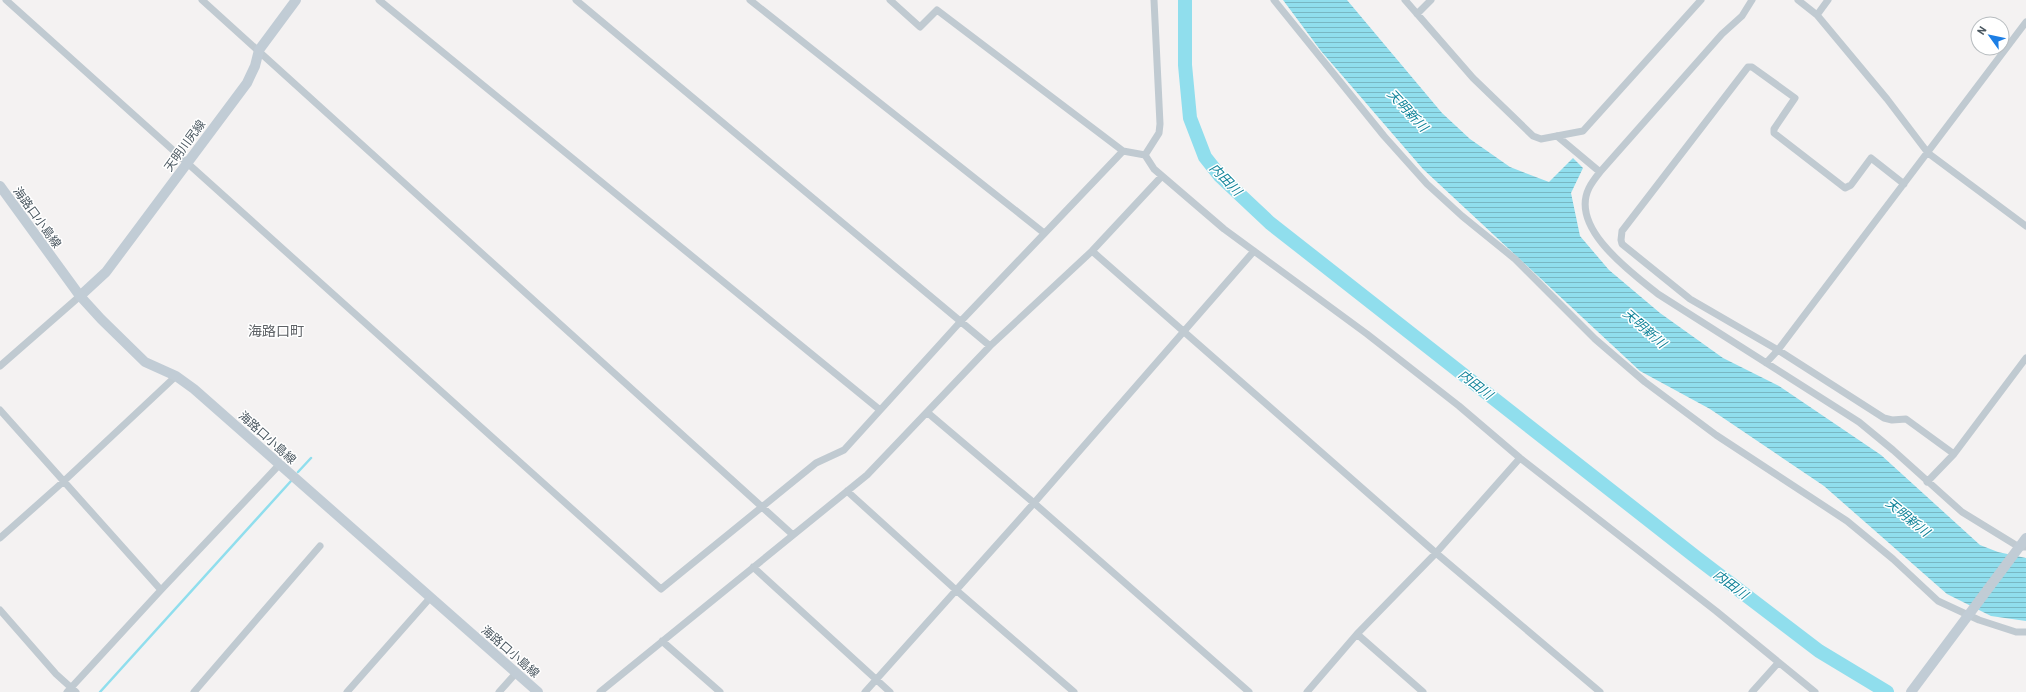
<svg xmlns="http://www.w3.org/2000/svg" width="2026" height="692" font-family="Barlow,'Noto Sans JP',sans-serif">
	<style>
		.water { fill: url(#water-rules) }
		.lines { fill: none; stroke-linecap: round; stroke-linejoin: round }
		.stream { stroke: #90deed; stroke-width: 2.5 }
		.river { stroke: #90deed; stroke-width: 14 }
		.street { stroke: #c0cad1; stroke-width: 7 }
		.secondary { stroke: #c1ccd5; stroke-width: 10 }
		.labels { text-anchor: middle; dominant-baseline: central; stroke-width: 3; stroke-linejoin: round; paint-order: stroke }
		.street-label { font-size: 12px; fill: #4a5760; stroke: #fff }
		.water-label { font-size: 13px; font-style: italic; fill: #0e8298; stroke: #fff }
		.quarter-label { font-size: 14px; fill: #5f6367; stroke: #fff }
	</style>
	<defs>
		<pattern id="water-rules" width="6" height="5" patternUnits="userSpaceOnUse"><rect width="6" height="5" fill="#90deed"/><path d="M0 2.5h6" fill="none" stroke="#78b7c3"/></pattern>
	</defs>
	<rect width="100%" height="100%" fill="#f4f2f2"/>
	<path class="water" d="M1283,0H1347L1442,113L1470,139L1510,167L1549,182L1573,158L1583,168L1571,193L1580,236L1609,270L1660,313L1723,358L1779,386L1881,455L1980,545L1998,552L2026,558V621L1991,616L1947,594L1824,486L1710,409L1640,371L1423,169L1321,51Z"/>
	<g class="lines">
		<path class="stream" d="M298,472L311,458
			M100,692L291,481"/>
		<path class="river" d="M1185,0V65L1190,118L1205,157L1220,176L1270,223L1697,558L1819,651L1887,692"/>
		<path class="street" d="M6,0L661,589L816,463L844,450L961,321L1123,151
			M202,0L793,535
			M379,0L880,410
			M576,0L990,346
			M750,0L1044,233
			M890,0L920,27L937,10L1123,151L1145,155L1154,169L1224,229L1367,334L1459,406L1520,458L1716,611L1815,692
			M1274,0L1384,136L1427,184L1462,216L1515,259L1595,339L1645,382L1716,435L1847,521L1893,559L1938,601L1979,620L2016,632H2026
			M1405,0L1473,78L1533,136L1541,139L1583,131L1701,0
			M1752,0L1742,16L1722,34L1600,172C1596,177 1592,182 1589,188C1569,228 1632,273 1658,294L1859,422L1893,450L1962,512L2019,547H2026
			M1798,0L1817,15L1887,99L1928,153L2026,226
			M1417,14L1431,0
			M1817,15L1828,0
			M1557,136L1600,172
			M1145,155L1159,133L1160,124L1154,0
			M1904,184L1871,158L1851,185L1845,188L1774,133V129L1795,98L1752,67H1748L1622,231L1621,240L1622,244L1690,299L1778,350L1884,418L1892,420L1906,419L1954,454
			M1092,251L1436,553L1600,692
			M1766,363L1778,350L2026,22
			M0,366L80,296
			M0,410L161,590
			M928,413L1034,503L1249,692
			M1927,482L1954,454L2026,358
			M847,491L956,590L1074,692
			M0,538L64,481L176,376
			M753,567L890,692
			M0,610L56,674L76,692
			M1357,634L1423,692
			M662,641L720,692
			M67,692L161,590L279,465
			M194,692L320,546
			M347,692L430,598
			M499,692L516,673
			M600,692L867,475L990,346L1092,251L1162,176
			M865,692L1034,503L1254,251
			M1307,692L1357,634L1436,553L1520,458
			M1752,692L1778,663"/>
		<path class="secondary" d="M0,186L80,296L101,319L145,362L176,376L194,389L538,692
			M80,296L106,272L247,83L255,66L259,50L296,0
			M1911,692L2026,538"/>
	</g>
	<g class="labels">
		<g class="street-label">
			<text transform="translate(184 145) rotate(-54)">天明川尻線</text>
			<text transform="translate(38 217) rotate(54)">海路口小島線</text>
			<text transform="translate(268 437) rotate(42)">海路口小島線</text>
			<text transform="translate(511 651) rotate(41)">海路口小島線</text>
		</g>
		<g class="water-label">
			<text transform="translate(1408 110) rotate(47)">天明新川</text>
			<text transform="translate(1226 179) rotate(46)">内田川</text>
			<text transform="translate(1645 328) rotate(41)">天明新川</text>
			<text transform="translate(1476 384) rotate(38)">内田川</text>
			<text transform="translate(1908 517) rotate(39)">天明新川</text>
			<text transform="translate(1731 584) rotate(37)">内田川</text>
		</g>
		<g class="quarter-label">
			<text x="276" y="330">海路口町</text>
		</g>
	</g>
	<g transform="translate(1990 36) rotate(303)"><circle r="19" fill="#ffffff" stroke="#b7bcbf"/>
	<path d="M0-3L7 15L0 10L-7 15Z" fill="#1c7ee5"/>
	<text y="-6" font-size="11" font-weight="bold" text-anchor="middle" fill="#4a5760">N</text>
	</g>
</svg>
